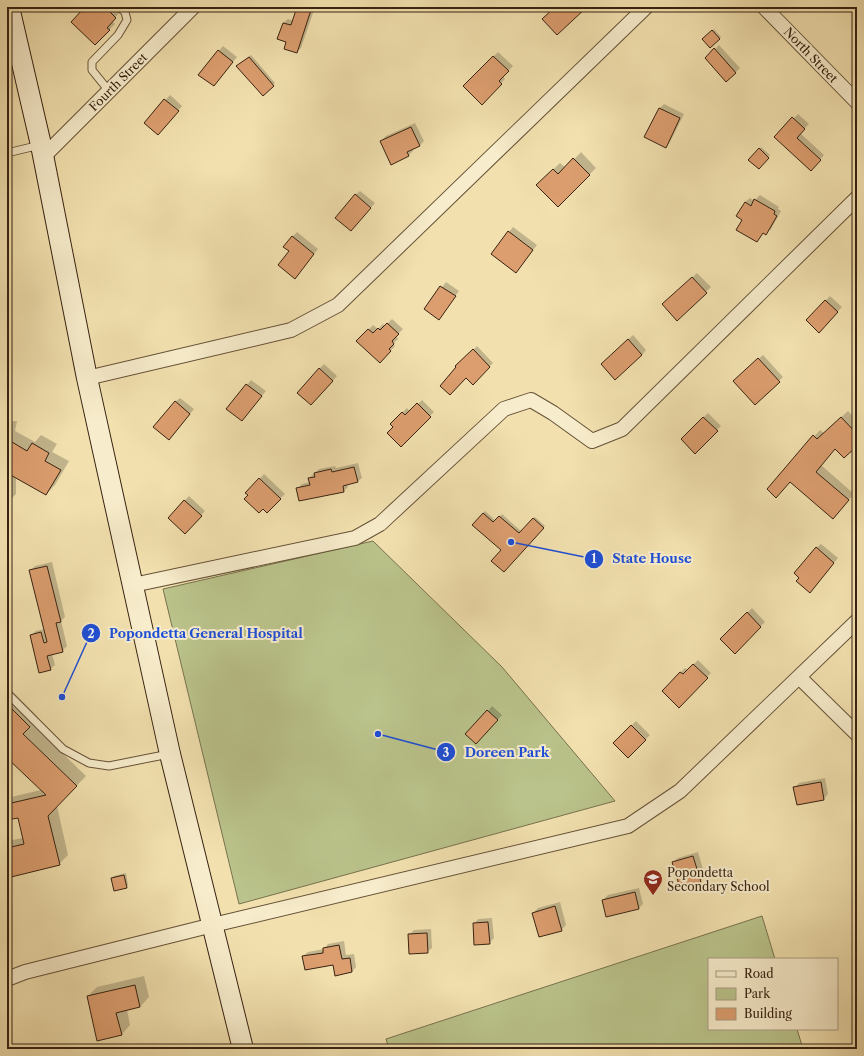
<svg xmlns="http://www.w3.org/2000/svg" width="864" height="1056" font-family="'Libre Caslon Text',serif">
	<style>
		.green { fill: #bac38b; stroke: #78724e }
		.shadow { fill: #0003 }
		.building { fill: #dc9e6f; stroke: #372211 }
		.lines { fill: none; stroke-linecap: round; stroke-linejoin: round }
		.service-casing { stroke: #665238; stroke-width: 9 }
		.minor-casing { stroke: #665238; stroke-width: 16 }
		.secondary-casing { stroke: #372211; stroke-width: 22 }
		.service { stroke: #f7eccb; stroke-width: 7 }
		.minor { stroke: #f7eccb; stroke-width: 14 }
		.secondary { stroke: #f7eccb; stroke-width: 20 }
		.labels { text-anchor: middle; dominant-baseline: central; stroke-width: 4; stroke-linejoin: round; paint-order: stroke }
		.street-label { font-size: 12px; fill: #372211; stroke: #f7eccb }
		.poi-label { font-size: 12px; fill: #372211; stroke: #f7eccb; text-anchor: start }
		.leader { fill: none; stroke: #1d4ed8; stroke-width: 1.5 }
		.callout-dot { fill: #1d4ed8; stroke: #f7eccb; stroke-width: 1.5 }
		.mark-label { font-size: 12px; text-anchor: middle; font-weight: bold; fill: #fff }
		.callout-label { font-size: 13px; text-anchor: middle; font-weight: bold; fill: #1d4ed8; stroke: #f7eccb; stroke-width: 4; stroke-linejoin: round; paint-order: stroke }
	</style>
	<rect width="100%" height="100%" fill="#f2e1af"/>
	<filter id="stains"><feTurbulence type="fractalNoise" baseFrequency=".005" numOctaves="4"/><feColorMatrix values="0 0 0 0 .2 0 0 0 0 .09 0 0 0 0 .02 0 0 0 .5 -.17"/></filter>
	<radialGradient id="worn" r=".72"><stop offset=".6" stop-color="#630" stop-opacity="0"/><stop offset="1" stop-color="#630" stop-opacity=".3"/></radialGradient>
	<path class="green" d="M373,541L502,667L615,801L239,904L163,589Z
		M762,916L775,959H709V1029H797L803,1049H389L386,1039Z"/>
	<path class="shadow" d="M86,7H118L121,11L112,21L115,24L95,44Z
		M298,7H315L301,48L297,52L283,23L288,19L294,21Z
		M714,29L721,37L710,47L703,39Z
		M719,45L740,68L735,73L706,58Z
		M223,46L237,57L218,80L200,74Z
		M498,52L513,66L503,76L505,79L482,103L464,86Z
		M251,55L275,83L263,94L239,64Z
		M170,95L182,106L162,130L145,123Z
		M664,104L684,114L670,142L666,147L660,108Z
		M798,114L809,124L800,133L824,155L815,165L776,137Z
		M415,123L424,141L419,146L412,149L413,151L408,156L381,141L386,136Z
		M761,147L770,155L759,168L750,160Z
		M581,152L596,168L558,206L537,185L560,163L566,168Z
		M360,191L375,203L351,230L355,195Z
		M760,195L779,207L778,209L781,211L771,229L766,233L764,232L757,241L745,202L750,198L754,201Z
		M513,227L537,245L520,267L492,254Z
		M297,232L318,249L299,273L290,251L292,237Z
		M697,273L711,287L677,319L664,304Z
		M446,282L459,291L439,318L426,309Z
		M830,296L842,307L819,331L807,320Z
		M392,319L403,329L396,336L398,339L393,344L395,346L380,362L358,341L373,325L378,329L383,324L385,326Z
		M633,335L646,350L642,355L607,359Z
		M477,346L493,363L473,383L462,361Z
		M763,355L783,377L755,404L734,381Z
		M324,364L337,376L316,400L319,369Z
		M251,380L266,391L242,420L228,409Z
		M180,398L194,409L174,434L175,402Z
		M422,400L434,412L401,445L395,427L402,413L407,408L410,412Z
		M848,411L857,421V445L836,448L821,465L854,494L833,518L790,481L768,489L820,430L824,433Z
		M708,413L721,426L695,452L682,439Z
		M7,421H17L15,431L35,442L41,435L57,444L52,452L69,461L55,485L46,494L16,477V494L7,503Z
		M358,463L362,478L357,482L347,484L348,487L344,491L298,488L302,484L310,482L309,478L319,469L335,466L336,468Z
		M264,474L285,494L267,512L247,493Z
		M189,496L205,511L190,528L169,518Z
		M485,511L496,521L502,514L522,532L535,517L545,526L504,571L502,550L473,525Z
		M821,544L838,558L814,587L816,548Z
		M52,562L65,617L61,621L67,646L62,651L52,654L55,665L50,669L31,635L36,631L45,629L30,571L35,566Z
		M752,608L765,622L735,652L721,639Z
		M698,660L711,673L679,707L663,691L685,668L688,670Z
		M8,687L38,717L32,724L86,776L57,806L68,855L59,864L7,876V841L23,838L18,817L7,819V798L41,790L7,756Z
		M492,706L502,715L480,739L488,711Z
		M636,721L650,735L628,757L614,743Z
		M825,778L828,794L824,799L798,804L794,788L799,783Z
		M698,852L705,876L700,881L673,862L678,858Z
		M126,873L128,885L126,887L112,878L114,876Z
		M639,888L643,904L639,908L603,900L608,895Z
		M560,902L566,925L561,930L533,913L538,908Z
		M492,918L494,938L489,943L474,924L478,919Z
		M431,929L432,948L427,952L409,935L414,930Z
		M344,941L346,955L354,954L356,967L352,972L334,964L303,956L308,952L324,949L328,944Z
		M144,976L149,997L140,1007L127,1010L130,1025L121,1035L88,996L97,987Z"/>
	<path class="building" d="M85,7H105L116,18L107,28L110,30L95,45L71,22Z
		M297,7H312L297,53L284,49L286,42L277,39L283,23L291,25Z
		M555,7H587L557,35L542,19Z
		M712,30L720,39L710,48L702,39Z
		M714,48L736,73L726,82L705,58Z
		M218,50L233,62L214,86L198,75Z
		M493,56L509,71L499,81L502,84L482,105L463,86Z
		M249,57L274,86L263,96L236,66Z
		M164,99L179,111L158,135L144,123Z
		M659,108L680,118L666,148L644,137Z
		M792,117L805,129L797,138L821,160L811,171L774,137Z
		M411,127L420,146L407,152L409,156L391,165L380,141Z
		M759,148L769,158L759,169L748,160Z
		M573,158L590,175L558,207L536,185L553,169L558,174Z
		M355,194L371,208L351,231L335,218Z
		M754,199L775,211L774,214L777,216L766,235L763,233L757,242L736,230L742,220L736,216L745,202L751,206Z
		M508,231L533,250L516,273L491,254Z
		M292,236L314,254L295,279L278,265L289,251L283,247Z
		M692,277L707,293L677,321L662,304Z
		M440,286L456,296L439,320L424,309Z
		M825,300L838,312L819,333L806,320Z
		M387,323L399,334L392,341L394,344L389,349L391,351L380,363L356,341L368,329L373,333L378,328L380,330Z
		M628,339L642,355L615,380L601,364Z
		M473,349L490,367L473,385L466,378L450,395L440,386L456,367L455,366Z
		M758,358L780,382L755,405L733,381Z
		M319,368L333,381L311,405L297,393Z
		M246,384L262,396L242,421L226,409Z
		M175,401L190,414L169,440L153,427Z
		M417,403L431,417L401,447L387,433L393,427L390,424L402,412L405,415Z
		M703,417L718,431L695,454L681,439Z
		M841,417L857,434V446L844,458L835,449L816,472L849,500L833,519L790,482L776,498L767,489L813,435L817,439Z
		M7,439L27,451L32,443L49,453L45,461L61,470L46,495L7,473Z
		M354,467L358,482L343,486L344,492L299,501L296,488L310,485L308,478L315,477L314,473L331,469L332,472Z
		M259,478L281,499L267,513L263,509L259,513L244,499L248,495L245,493Z
		M184,500L202,516L185,534L168,518Z
		M483,513L493,522L499,516L519,533L533,518L544,528L504,572L491,561L501,550L472,525Z
		M816,547L834,563L810,593L796,581L799,578L794,573Z
		M47,566L61,622L56,623L63,652L47,656L51,670L39,673L30,635L41,632L44,643L47,642L29,570Z
		M747,612L761,627L735,654L720,639Z
		M693,664L708,678L679,708L662,691L680,672L683,674Z
		M7,704L30,727L23,734L77,786L48,816L60,865L7,878V848L24,844L18,818L7,820V804L46,795L7,758Z
		M487,710L498,720L476,744L465,734Z
		M631,725L646,740L628,758L613,743Z
		M821,782L824,800L797,805L793,787Z
		M693,856L701,882L680,888L672,862Z
		M124,875L127,888L114,891L111,878Z
		M635,892L639,909L606,917L602,900Z
		M555,906L562,931L539,937L532,913Z
		M488,922L490,944L474,945L473,923Z
		M427,933L428,953L409,954L408,934Z
		M339,945L342,959L350,958L352,972L335,976L333,965L305,970L302,956L323,953V948Z
		M135,985L140,1007L116,1013L122,1035L97,1041L87,996Z"/>
	<g class="lines">
		<g class="service-casing">
			<path id="service" d="M109,91L92,70V62L118,35L127,20L125,12L119,7
				M7,153L40,145
				M7,693L63,749L89,763L109,766L169,754"/>
		</g>
		<g class="minor-casing">
			<path id="minor" d="M764,7L857,102
				M43,157L193,7
				M87,378L291,330L338,305L646,7
				M133,585L355,538L380,524L504,409L531,400L553,413L592,441L622,429L857,198
				M799,677L857,734
				M7,979L25,972L213,925L628,826L680,791L857,621"/>
		</g>
		<g class="secondary-casing">
			<path id="secondary" d="M9,7L41,145L87,378L170,754L243,1049"/>
		</g>
		<use href="#service" class="service"/>
		<use href="#minor" class="minor"/>
		<use href="#secondary" class="secondary"/>
	</g>
	<defs>
		<g id="school-pin" transform="scale(1)"><path d="M0 17L-7.5 6A9.5 9.5 0 1 1 7.5 6Z" fill="#8f2418" stroke="#f7eccb"/><path d="M0-5L7-2L0 1L-7-2ZM-4 1L0 2.5L4 1V4Q0 6-4 4Z" fill="#fff"/></g>
	</defs>
	<g fill-rule="evenodd">
		<use href="#school-pin" x="653" y="879"/>
	</g>
	<g class="labels">
		<g class="street-label">
			<text transform="translate(811 55) rotate(46)">North Street</text>
			<text transform="translate(118 82) rotate(-45)">Fourth Street</text>
		</g>
		<g class="poi-label">
			<text x="667" y="872">Popondetta<tspan x="667" dy="14">Secondary School</tspan></text>
		</g>
	</g>
	<path class="leader" d="M511 542L594 559M62 697L91 633M378 734L446 752"/>
	<g class="callout-dot">
		<circle cx="511" cy="542" r="4"/>
		<circle cx="62" cy="697" r="4"/>
		<circle cx="378" cy="734" r="4"/>
		<circle cx="594" cy="559" r="10"/>
		<circle cx="91" cy="633" r="10"/>
		<circle cx="446" cy="752" r="10"/>
	</g>
	<g class="mark-label">
		<text x="594" y="563">1</text>
		<text x="91" y="638">2</text>
		<text x="446" y="757">3</text>
	</g>
	<g class="callout-label">
		<text x="652" y="563">State House</text>
		<text x="206" y="638">Popondetta General Hospital</text>
		<text x="507" y="757">Doreen Park</text>
	</g>
	<rect width="864" height="1056" fill="none" stroke="#f2e1af" stroke-width="24"/>
	<rect x="8" y="8" width="848" height="1040" fill="none" stroke="#372211" stroke-width="2"/>
	<rect x="12" y="12" width="840" height="1032" fill="none" stroke="#372211"/>
	<rect x="708" y="958" width="130" height="72" fill="#f7eccb" stroke="#aa9b81"/>
	<rect x="716" y="971" width="20" height="6" fill="#f7eccb" stroke="#aa9b81"/>
	<text x="744" y="978" font-size="12" fill="#372211">Road</text>
	<rect x="716" y="988" width="20" height="12" fill="#bac38b" stroke="#aa9b81"/>
	<text x="744" y="998" font-size="12" fill="#372211">Park</text>
	<rect x="716" y="1008" width="20" height="12" fill="#dc9e6f" stroke="#aa9b81"/>
	<text x="744" y="1018" font-size="12" fill="#372211">Building</text>
	<rect width="100%" height="100%" filter="url(#stains)"/>
	<rect width="100%" height="100%" fill="url(#worn)"/>
</svg>
